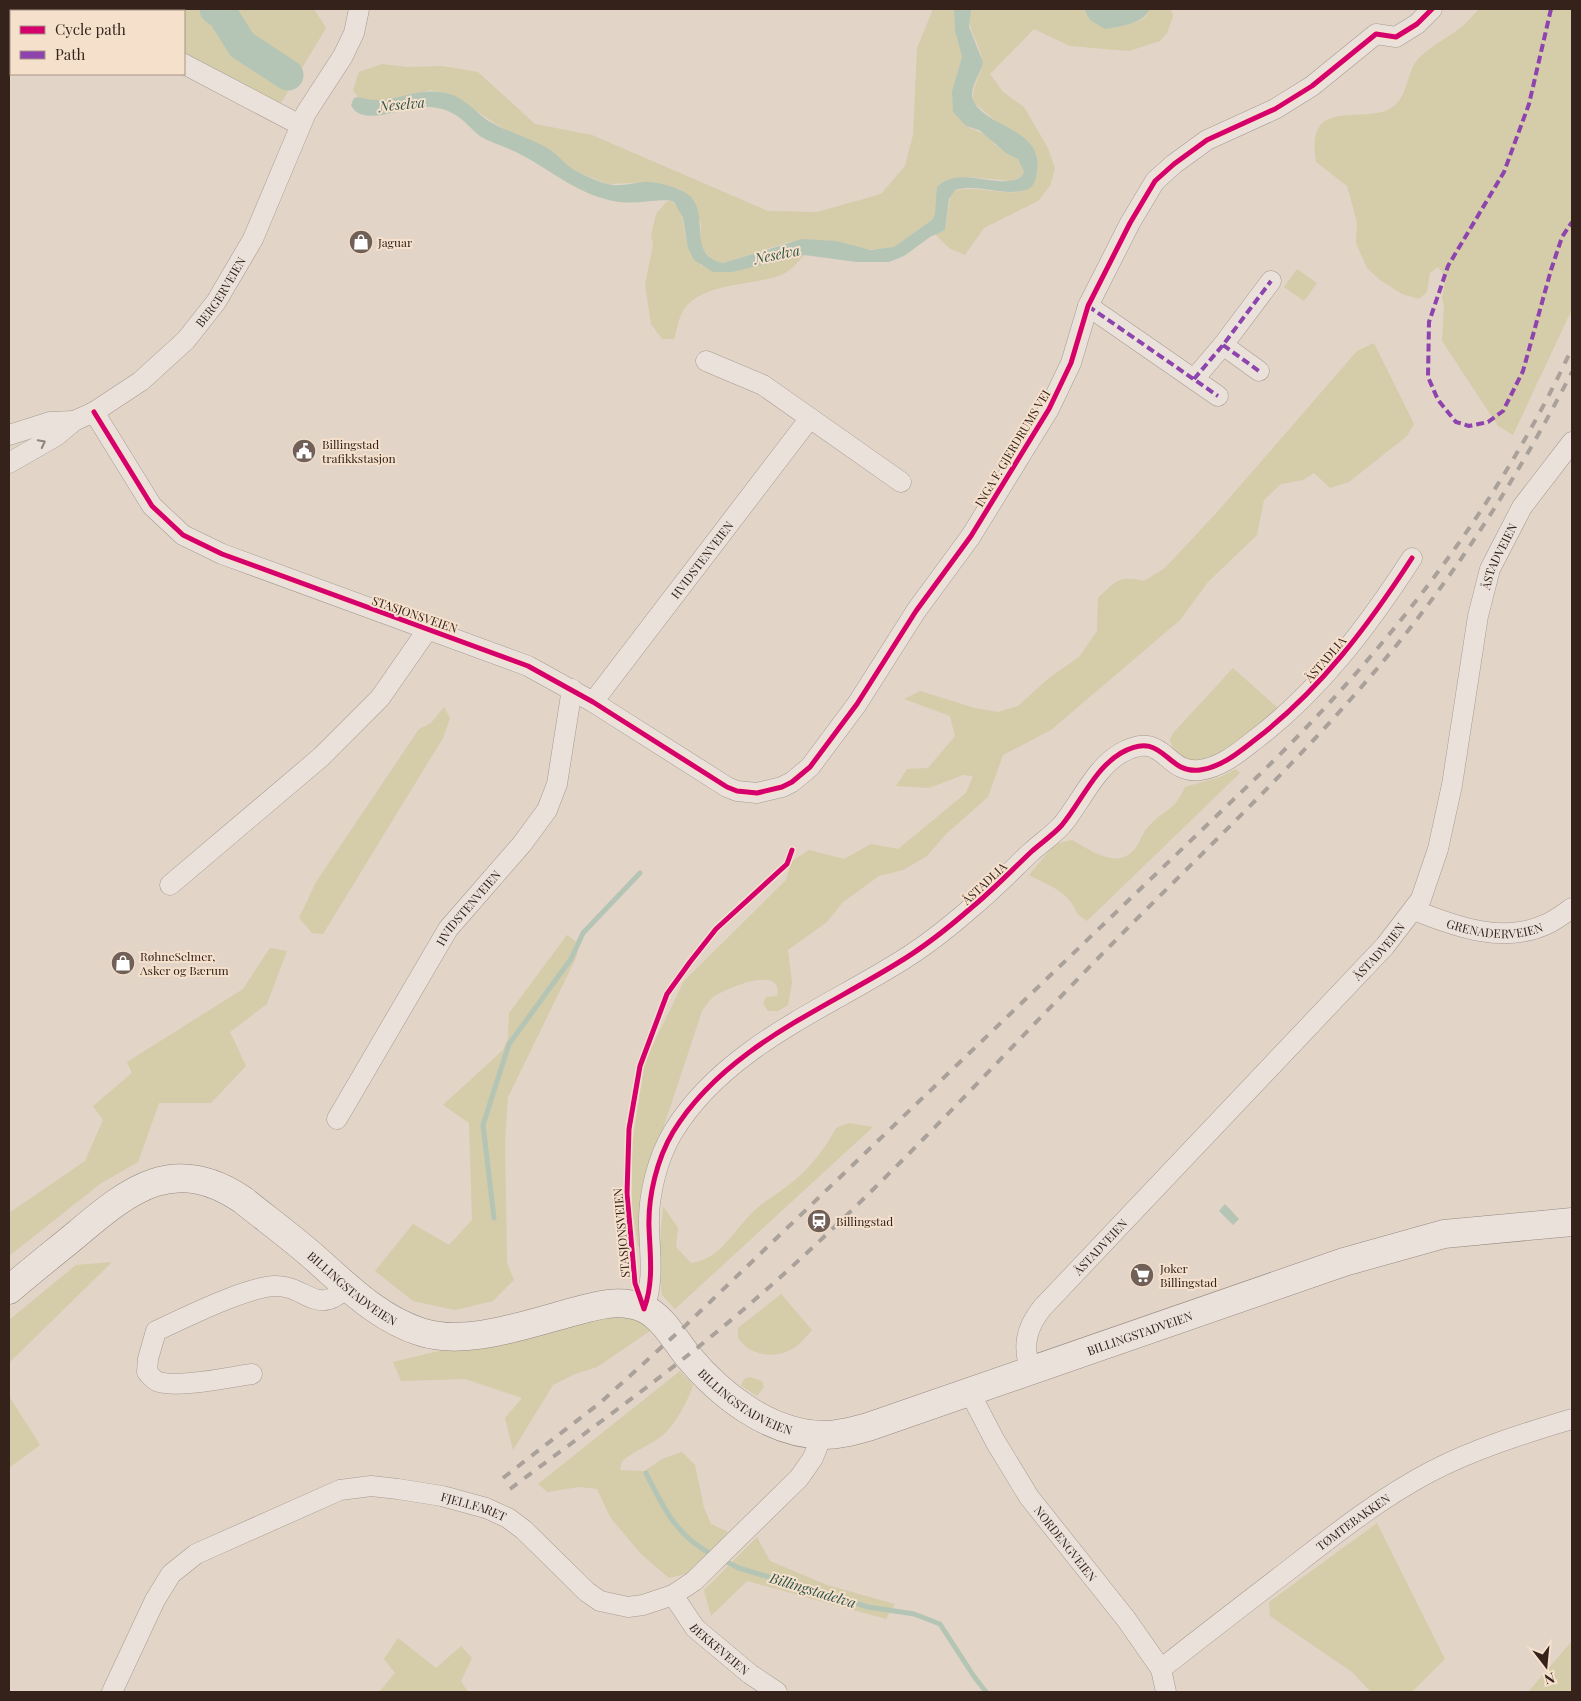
<svg xmlns="http://www.w3.org/2000/svg" width="1581" height="1701" font-family="'Playfair Display',serif">
	<style>
		.green { fill: #d5cca9 }
		.water { fill: #b4c5b6 }
		.lines { fill: none; stroke-linecap: round; stroke-linejoin: round }
		.stream { stroke: #b4c5b6; stroke-width: 5 }
		.river { stroke: #b4c5b6; stroke-width: 31 }
		.minor-casing { stroke: #a79a91; stroke-width: 21 }
		.secondary-casing { stroke: #968981; stroke-width: 29 }
		.minor { stroke: #eae2da; stroke-width: 20 }
		.secondary { stroke: #eae2da; stroke-width: 28 }
		.rail { stroke: #a9a19a; stroke-width: 4; stroke-dasharray: 9 9; stroke-linecap: butt }
		.quiet { stroke: #8e44ad; stroke-width: 4; stroke-dasharray: 8 4; stroke-linecap: butt }
		.cycleway-casing { stroke: #f5e0cc; stroke-width: 8 }
		.cycleway { stroke: #d6006c; stroke-width: 5 }
		.oneway { stroke: #8f827a }
		.labels { text-anchor: middle; dominant-baseline: central; stroke-width: 4; stroke-linejoin: round; paint-order: stroke }
		.poi-label { font-size: 12px; fill: #34221b; stroke: #f5e0cc; text-anchor: start }
		.street-label { font-size: 12px; fill: #34221b; stroke: #f5e0cc }
		.water-label { font-size: 14px; font-style: italic; fill: #2a5448; stroke: #f5e0cc }
	</style>
	<rect width="100%" height="100%" fill="#e2d4c7"/>
	<path class="green" d="M11,9H314L326,28L281,103L184,69V11H18Z
		M933,9H954L955,31L962,57L952,91L966,126L988,136L995,145L1018,159L1024,172L1021,177L1010,181L971,177L953,179L932,220L895,247L880,250L789,242L723,263L714,261L704,251L700,241L701,223L680,189L650,182L608,184L580,173L569,168L552,152L513,135L450,94L430,90L392,100H368L358,97L353,90L359,72L382,64L407,67L442,66L478,72L535,124L592,135L768,211L817,212L881,194L905,166L913,135L917,48Z
		M971,9H1084V11L1113,28C1126,22 1146,25 1149,9H1171L1173,16L1167,33L1160,41L1129,51L1070,46L1034,29L990,74L1003,92L1024,107L1048,148L1055,168L1050,186L1038,201L984,228L965,255L949,248L935,234L945,230L951,193C972,179 1030,209 1036,177C1038,168 1039,162 1036,153L974,103C969,86 985,74 982,58C978,39 965,29 971,9Z
		M1479,9H1572V309L1513,435L1498,426L1442,341L1444,306L1442,298L1446,277L1438,267L1430,273L1427,292L1419,299L1402,294L1380,280L1367,268L1356,243L1357,222L1347,186L1316,162C1304,88 1373,132 1398,102C1408,90 1408,71 1417,60C1429,47 1446,39 1460,28C1467,23 1473,15 1479,9Z
		M668,200C685,207 682,224 686,238C689,247 697,258 701,266L767,263L804,255C797,263 791,271 781,275C753,286 697,282 682,313C678,320 677,331 674,339H662L651,324L645,285L653,245L651,235L656,214Z
		M1297,269L1317,283L1304,301L1284,287Z
		M1374,343L1414,424L1407,436L1349,482L1330,488L1314,473L1303,480L1281,484L1264,500L1257,535L1208,582L1180,620L1051,730L1003,755L988,797L946,834L927,856L903,870L879,876L843,902L827,922L788,950L792,983L788,1005L778,1011H768L763,1003L766,997L777,996C785,963 723,989 712,998C708,1002 705,1007 702,1011L647,1177L641,1246H638L632,1210V1144L645,1061L684,981L786,880L792,861L809,850L844,859L871,844L898,849L966,793L973,776L963,775L929,788L896,786L907,769L928,768L955,736L950,716L904,699L920,691L975,708L998,712L1018,706L1049,678L1079,657L1097,631L1098,598C1116,581 1119,575 1144,581L1165,568L1219,510L1357,351Z
		M1233,668L1279,709L1218,757L1188,763L1173,749L1170,739L1174,732Z
		M444,707L450,718L443,738L323,934L312,933L299,918L316,882L419,729L431,723Z
		M1236,769L1240,773L1087,921C1072,911 1079,913 1070,901C1061,889 1042,882 1029,875L1055,844L1072,840C1092,851 1119,872 1137,846C1141,840 1143,831 1149,826C1163,810 1175,811 1185,787L1220,777Z
		M567,935L579,944L576,958L508,1097L505,1141L507,1263L514,1280L493,1301L455,1310L413,1301L375,1271L413,1224L449,1245L472,1220L469,1123L443,1105L503,1050L508,1038L509,1013Z
		M270,948L287,951L267,1004L230,1032L246,1066L211,1103H159L138,1162L100,1184L9,1256V1213L85,1161L103,1120L93,1106L132,1073L127,1062L243,989Z
		M849,1123L873,1127L675,1309L662,1295L658,1265L663,1206L678,1228L676,1247L691,1263C719,1260 732,1233 751,1214C762,1202 778,1194 790,1184C809,1169 825,1149 836,1128Z
		M112,1262L9,1363V1320L76,1265Z
		M781,1294L812,1330C805,1338 798,1347 788,1351C771,1359 748,1354 738,1338V1328Z
		M621,1313L644,1319L653,1329L597,1367L575,1374L553,1385L513,1450L505,1418L522,1398L465,1379L401,1381L393,1362L443,1350L473,1349L588,1319Z
		M680,1371L693,1385C689,1399 674,1427 662,1436C650,1445 634,1451 622,1461L620,1470L644,1471L662,1459L682,1452L695,1465L704,1508L711,1524L728,1532L690,1573L669,1578L641,1554L610,1517L597,1489L579,1487L547,1492L538,1484Z
		M750,1377L762,1381L764,1387L757,1396L741,1386L744,1379Z
		M9,1396L40,1445L9,1468Z
		M1377,1523L1445,1659L1412,1692H1371L1352,1672L1270,1616L1269,1602Z
		M757,1537L770,1561L827,1585L895,1604L886,1619L747,1581L711,1616L704,1590Z
		M398,1638L436,1668L461,1646L472,1658L461,1681L468,1692H379L395,1673L384,1659Z
		M1572,1641V1692H1528Z"/>
	<path class="water" d="M954,9H971L969,27L983,62C981,75 967,89 974,102C987,127 1045,130 1037,172C1036,179 1035,184 1029,189C1005,198 980,183 955,190L949,199L945,230L930,237L904,256L889,262H857L804,255L732,272H713L694,260L688,248L683,218L674,202L668,200C652,200 636,204 619,202C578,196 552,170 516,152C506,147 495,144 485,139C473,133 465,119 452,113C442,107 426,106 415,107C400,109 361,127 351,105L354,98L358,97C394,108 413,84 450,94C464,98 476,112 487,120C508,133 532,138 552,151C561,158 567,167 578,172C588,177 603,184 613,185C623,186 634,183 643,182C652,181 672,186 680,190C717,204 682,255 723,263L802,239L836,241L871,250L894,247L932,220L935,214L937,187C960,164 998,191 1021,177L1024,172L1018,159L1006,153L979,130L966,126L953,112L952,91L962,57L955,31Z
		M1084,9H1149C1146,23 1118,27 1105,29L1090,20Z
		M1225,1204L1239,1219L1233,1225L1219,1211Z"/>
	<g class="lines">
		<path class="stream" d="M494,1218L483,1125L509,1044L571,959L583,933L640,873
			M646,1473C663,1507 677,1537 713,1555
			M723,1560L739,1568L868,1607L914,1614L940,1624L973,1675L986,1692"/>
		<path class="river" d="M152,9H163
			M215,9L223,15L242,45L288,75"/>
		<g class="minor-casing">
			<g id="minor">
				<path d="M9,13L11,14"/>
				<path d="M184,64L300,125"/>
				<path d="M1088,306L1218,396"/>
				<path d="M1223,345L1259,371"/>
				<path d="M706,361L763,385L901,482"/>
				<path d="M1194,379L1223,345L1271,281"/>
				<path d="M94,412L152,506L183,535L222,554L528,666L593,702L727,787L737,791L757,793L782,787L792,782L810,767L857,704L916,611L971,536L1049,409L1071,363L1088,306L1130,223L1155,181L1174,164L1207,140L1275,109L1312,86L1376,34L1396,37L1417,24L1432,9"/>
				<path d="M9,435L50,422L74,421"/>
				<path id="s1" d="M9,463L56,436L74,421L94,412L141,381L186,340L216,302L253,239L306,113L343,56L354,33L359,9"/>
				<path id="s2" d="M593,702L810,418"/>
				<path d="M170,885L321,757L380,698L428,629"/>
				<path id="s3" d="M1414,910C1456,927 1505,945 1549,923C1557,919 1565,913 1572,908"/>
				<path id="s4" d="M337,1119L448,929L522,844L547,810L557,784L572,689"/>
				<path d="M644,1309C654,1282 650,1255 649,1227C648,1196 657,1159 673,1132C723,1050 818,1012 896,964C923,948 947,929 971,908C992,891 1011,871 1031,852C1041,843 1053,835 1062,825C1081,802 1095,768 1121,753C1164,728 1165,775 1200,770C1222,767 1239,752 1256,739C1320,690 1368,626 1412,558"/>
				<path id="s5" d="M1031,1371C1022,1347 1026,1328 1042,1308L1385,946L1421,899L1438,849L1452,785L1478,616L1490,569L1522,507L1572,442"/>
				<path d="M252,1374C229,1377 180,1388 159,1382C154,1381 151,1376 147,1372L148,1359L156,1331C184,1318 246,1287 275,1286C306,1285 317,1318 347,1287"/>
				<path id="s6" d="M969,1391L995,1441L1029,1497L1126,1619L1161,1669L1166,1692"/>
				<path id="s7" d="M673,1595L695,1628L750,1674L777,1692"/>
				<path id="s8" d="M1161,1669C1204,1635 1247,1602 1290,1569C1335,1534 1379,1499 1430,1472C1474,1449 1525,1433 1572,1419"/>
				<path id="s9" d="M112,1692L155,1600L171,1574L196,1554L340,1490L371,1486L398,1489L442,1496L486,1508L508,1518L524,1530L587,1592L600,1601L628,1607L643,1605L673,1595L694,1581L799,1478L813,1458L822,1435"/>
			</g>
		</g>
		<g class="secondary-casing">
			<g id="secondary">
				<path id="s10" d="M9,1290C31,1271 54,1253 77,1234C131,1188 175,1154 243,1200C264,1217 287,1234 308,1252C343,1282 376,1318 421,1332C464,1346 521,1326 562,1315C589,1308 616,1297 643,1308C662,1316 675,1340 687,1355C720,1395 769,1434 824,1435C839,1435 853,1431 868,1427L1344,1262L1444,1234L1572,1222"/>
			</g>
		</g>
		<use href="#minor" class="minor"/>
		<use href="#secondary" class="secondary"/>
		<path class="rail" d="M503,1478L601,1402L686,1325L1257,777C1385,653 1497,510 1572,348
			M510,1489C591,1428 674,1370 751,1303C878,1193 992,1066 1110,946C1217,837 1332,732 1424,610C1481,535 1529,455 1572,372"/>
		<path class="quiet" d="M1551,9L1529,104L1504,172L1448,266L1429,322L1428,377L1438,400L1456,422L1469,426L1488,422L1503,411L1523,371L1551,270L1562,237L1572,222
			M1088,306L1218,396
			M1223,345L1259,371
			M1194,379L1223,345L1271,281"/>
		<g class="cycleway-casing">
			<path id="cycleway" d="M94,412L152,506L183,535L222,554L528,666L593,702L727,787L737,791L757,793L782,787L792,782L810,767L857,704L916,611L971,536L1049,409L1071,363L1088,306L1130,223L1155,181L1174,164L1207,140L1275,109L1312,86L1376,34L1396,37L1417,24L1432,9
				M644,1309C654,1282 650,1255 649,1227C648,1196 657,1159 673,1132C723,1050 818,1012 896,964C923,948 947,929 971,908C992,891 1011,871 1031,852C1041,843 1053,835 1062,825C1081,802 1095,768 1121,753C1164,728 1165,775 1200,770C1222,767 1239,752 1256,739C1320,690 1368,626 1412,558
				M644,1309L635,1283L627,1194L629,1129L640,1066L667,994L690,962L716,929L787,864L792,850"/>
		</g>
		<use href="#cycleway" class="cycleway"/>
	</g>
	<defs><path id="oneway-chevron" d="M-2-3.5L2.5 0L-2 3.5" fill="none" stroke-width="1.6" stroke-linecap="round" stroke-linejoin="round" transform="scale(1.25)"/></defs>
	<use class="oneway" href="#oneway-chevron" transform="translate(42 443) rotate(-27)"/>
	<defs>
		<g id="shop-disc" transform="scale(1.25)"><circle r="9.5" fill="#716057" stroke="#f5e0cc"/><path d="M-5-2.5h2.3a2.7 3.5 0 0 1 5.4 0H5L5.5 6h-11ZM-1.5-2.5h3a1.5 2.3 0 0 0-3 0Z" fill="#fff"/></g>
		<g id="civic-disc" transform="scale(1.25)"><circle r="9.5" fill="#716057" stroke="#f5e0cc"/><path d="M-.6-6.5H3V-4.5H.6V-3L4-1V1h2V6H-6V1h2V-1L-.6-3ZM-1.2 2.5V6h2.4V2.5Z" fill="#fff"/></g>
		<g id="station-disc" transform="scale(1.25)"><circle r="9.5" fill="#716057" stroke="#f5e0cc"/><path d="M-3-6H3Q5-6 5-4V2Q5 4 3 4L4.5 6H3L1.5 4h-3L-3 6H-4.5L-3 4Q-5 4-5 2V-4Q-5-6-3-6ZM-3.5-4v3h7v-3ZM-3.5 1v1.5H-2V1ZM2 1v1.5H3.5V1Z" fill="#fff"/></g>
		<g id="supermarket-disc" transform="scale(1.25)"><circle r="9.5" fill="#716057" stroke="#f5e0cc"/><path d="M-6-5.5h2.5l.6 2H6L4.5 2H-2.5L-4.4-4H-6ZM-1.5 3.2a1.3 1.3 0 1 0 .1 0ZM3 3.2a1.3 1.3 0 1 0 .1 0Z" fill="#fff"/></g>
	</defs>
	<g fill-rule="evenodd">
		<use href="#shop-disc" x="361" y="242"/>
		<use href="#civic-disc" x="304" y="451"/>
		<use href="#shop-disc" x="123" y="963"/>
		<use href="#station-disc" x="819" y="1221"/>
		<use href="#supermarket-disc" x="1142" y="1275"/>
	</g>
	<g class="labels">
		<g class="poi-label">
			<text x="378" y="242">Jaguar</text>
			<text x="322" y="444">Billingstad<tspan x="322" dy="14">trafikkstasjon</tspan></text>
			<text x="140" y="956">RøhneSelmer,<tspan x="140" dy="14">Asker og Bærum</tspan></text>
			<text x="836" y="1221">Billingstad</text>
			<text x="1160" y="1268">Joker<tspan x="1160" dy="14">Billingstad</tspan></text>
		</g>
		<g class="street-label">
			<text stroke="none"><textPath href="#s1" startOffset="276">BERGERVEIEN</textPath></text>
			<text transform="translate(1012 448) rotate(-59)">INGA F. GJERDRUMS VEI</text>
			<text stroke="none"><textPath href="#s5" startOffset="978">ÅSTADVEIEN</textPath></text>
			<text stroke="none"><textPath href="#s2" startOffset="179">HVIDSTENVEIEN</textPath></text>
			<text transform="translate(415 614) rotate(19)">STASJONSVEIEN</text>
			<text transform="translate(1325 659) rotate(-49)">ÅSTADLIA</text>
			<text transform="translate(984 883) rotate(-43)">ÅSTADLIA</text>
			<text stroke="none"><textPath href="#s4" startOffset="249">HVIDSTENVEIEN</textPath></text>
			<text stroke="none"><textPath href="#s3" startOffset="84">GRENADERVEIEN</textPath></text>
			<text stroke="none"><textPath href="#s5" startOffset="558">ÅSTADVEIEN</textPath></text>
			<text transform="translate(621 1233) rotate(-95)">STASJONSVEIEN</text>
			<text stroke="none"><textPath href="#s5" startOffset="152">ÅSTADVEIEN</textPath></text>
			<text stroke="none"><textPath href="#s10" startOffset="416">BILLINGSTADVEIEN</textPath></text>
			<text stroke="none"><textPath href="#s10" startOffset="1286">BILLINGSTADVEIEN</textPath></text>
			<text stroke="none"><textPath href="#s10" startOffset="866">BILLINGSTADVEIEN</textPath></text>
			<text stroke="none"><textPath href="#s9" startOffset="458">FJELLFARET</textPath></text>
			<text stroke="none"><textPath href="#s8" startOffset="242">TØMTEBAKKEN</textPath></text>
			<text stroke="none"><textPath href="#s6" startOffset="181">NORDENGVEIEN</textPath></text>
			<text stroke="none"><textPath href="#s7" startOffset="72">BEKKEVEIEN</textPath></text>
		</g>
		<g class="water-label">
			<text transform="translate(402 104) rotate(-5)">Neselva</text>
			<text transform="translate(777 254) rotate(-11)">Neselva</text>
			<text transform="translate(813 1590) rotate(17)">Billingstadelva</text>
		</g>
	</g>
	<rect width="1581" height="1701" fill="none" stroke="#34221b" stroke-width="20"/>
	<rect x="10" y="10" width="175" height="65" fill="#f5e0cc" stroke="#a89485"/>
	<rect x="20" y="26" width="25" height="8" fill="#d6006c" stroke="#a89485"/>
	<text x="55" y="35" font-size="15" fill="#34221b">Cycle path</text>
	<rect x="20" y="51" width="25" height="8" fill="#8e44ad" stroke="#a89485"/>
	<text x="55" y="60" font-size="15" fill="#34221b">Path</text>
	<g transform="translate(1546 1666) rotate(164)" stroke="#f5e0cc" stroke-width="4" paint-order="stroke">
	<path d="M0-4L9 19L0 12L-9 19Z" fill="#34221b"/>
	<text y="-8" font-size="14" font-weight="bold" text-anchor="middle" fill="#34221b">N</text>
	</g>
</svg>
